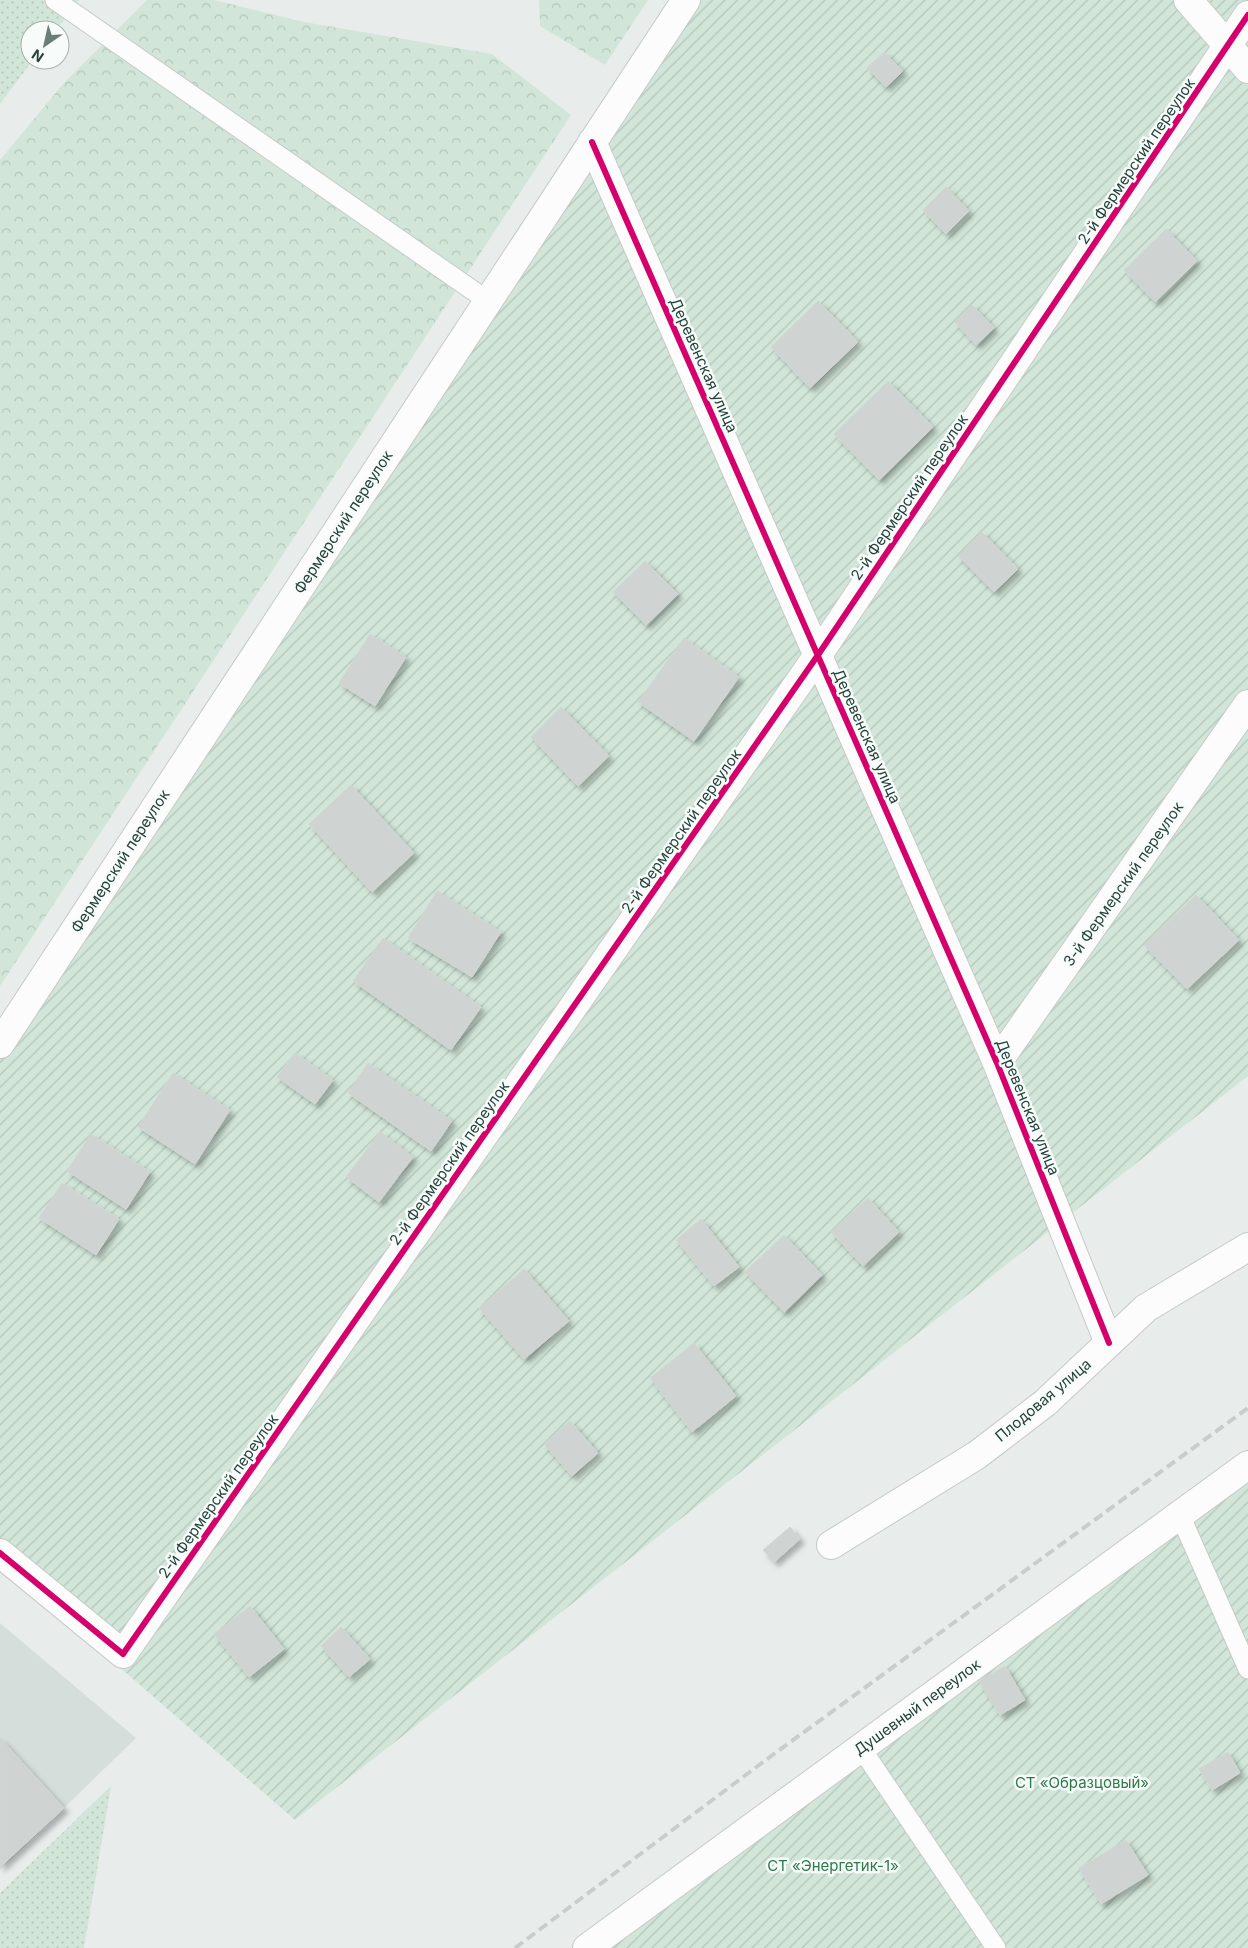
<svg xmlns="http://www.w3.org/2000/svg" width="1248" height="1948" font-family="Inter,sans-serif">
	<style>
		.built { fill: #d6dedb }
		.grass { fill: url(#grass-dots) }
		.forest { fill: url(#forest-crowns) }
		.garden { fill: url(#garden-furrows) }
		.building { fill: #cfd4d2; stroke: #d1d6d4; filter: url(#shadow) }
		.lines { fill: none; stroke-linecap: round; stroke-linejoin: round }
		.service-casing { stroke: #c5cac8; stroke-width: 21 }
		.minor-casing { stroke: #c5cac8; stroke-width: 30 }
		.service { stroke: #fcfcfc; stroke-width: 19 }
		.minor { stroke: #fcfcfc; stroke-width: 28 }
		.rail { stroke: #c9cdcc; stroke-width: 4; stroke-dasharray: 10 5; stroke-linecap: butt }
		.cycleway-casing { stroke: #f7fbf9; stroke-width: 9 }
		.cycleway { stroke: #d6006c; stroke-width: 6 }
		.labels { text-anchor: middle; dominant-baseline: central; stroke-width: 5; stroke-linejoin: round; paint-order: stroke }
		.street-label { font-size: 15px; fill: #24423a; stroke: #f7fbf9 }
		.park-label { font-size: 15px; fill: #2d7a4b; stroke: #f7fbf9 }
	</style>
	<defs>
		<pattern id="grass-dots" width="8" height="8" patternUnits="userSpaceOnUse" patternTransform="scale(1.25)"><rect width="8" height="8" fill="#d1e6d8"/><path d="M2 2h.1M6 6h.1" fill="none" stroke="#b3c6ba" stroke-width="1.8" stroke-linecap="round"/></pattern>
		<pattern id="forest-crowns" width="20" height="18" patternUnits="userSpaceOnUse" patternTransform="scale(1.25)"><rect width="20" height="18" fill="#d1e6d8"/><path d="M2 6a3 3 0 1 1 6 0M12 15a3 3 0 1 1 6 0" fill="none" stroke="#b3c6ba"/></pattern>
		<pattern id="garden-furrows" width="10" height="10" patternUnits="userSpaceOnUse" patternTransform="scale(1.25)"><rect width="10" height="10" fill="#d1e6d8"/><path d="M-1 1l2-2M0 10L10 0M9 11l2-2" fill="none" stroke="#b3c6ba"/></pattern>
		<filter id="shadow"><feDropShadow dx="4.5" dy="4.5" stdDeviation="2.5" flood-color="#0004"/></filter>
	</defs>
	<rect width="100%" height="100%" fill="#e8edeb"/>
	<path class="built" d="M0,1623L136,1738L0,1870Z"/>
	<path class="grass" d="M0,0H79L56,30H30V60H33L0,104Z
		M111,1786L84,1948H0V1893Z"/>
	<path class="forest" d="M147,0H214L304,22L492,54L571,115L0,986V160L63,84Z
		M539,0H648L605,65L540,26Z"/>
	<path class="garden" d="M688,0H1248V1076L295,1820L0,1563V1047Z
		M1248,1451V1948H597L661,1890Z"/>
	<path class="building" d="M884,52L903,71L886,87L867,68Z
		M946,187L969,211L946,234L923,210Z
		M1166,229L1197,261L1155,302L1124,270Z
		M818,301L858,342L810,388L771,347Z
		M972,305L994,328L976,345L955,322Z
		M888,381L933,427L879,480L834,434Z
		M982,532L1018,569L994,592L958,556Z
		M645,561L678,594L646,625L613,592Z
		M370,634L406,657L375,706L339,683Z
		M684,638L739,677L694,741L638,702Z
		M561,707L609,756L578,786L531,737Z
		M351,785L414,853L372,892L309,824Z
		M437,891L501,932L472,977L408,938Z
		M1196,895L1239,940L1187,989L1144,945Z
		M383,938L481,1007L451,1050L353,981Z
		M295,1053L333,1080L315,1104L277,1077Z
		M368,1063L452,1121L431,1151L348,1093Z
		M173,1073L230,1110L195,1164L138,1127Z
		M380,1132L413,1157L379,1202L346,1177Z
		M91,1134L150,1172L126,1209L67,1171Z
		M62,1183L119,1219L96,1255L39,1218Z
		M868,1198L899,1232L863,1266L831,1232Z
		M701,1219L739,1267L714,1286L676,1240Z
		M784,1235L822,1275L784,1312L745,1272Z
		M524,1269L569,1321L524,1359L479,1308Z
		M694,1343L736,1396L692,1432L650,1378Z
		M570,1421L598,1453L572,1476L544,1444Z
		M790,1527L800,1539L774,1562L763,1550Z
		M250,1606L284,1649L249,1677L214,1634Z
		M341,1627L370,1659L349,1677L321,1646Z
		M1005,1666L1025,1700L1000,1715L979,1681Z
		M0,1738L64,1808L0,1867Z
		M1228,1752L1240,1773L1212,1790L1199,1769Z
		M1126,1840L1148,1875L1101,1904L1079,1868Z"/>
	<g class="lines">
		<g class="service-casing">
			<path id="service" d="M55,0L488,301
				M1180,1515L1248,1669
				M861,1748L996,1948"/>
		</g>
		<g class="minor-casing">
			<path id="minor" d="M1188,0L1248,69
				M592,142L997,1063L1109,1343
				M0,1044L686,0
				M997,1063L1248,704
				M831,1545L977,1455L1045,1403L1146,1308L1248,1247
				M0,1553L123,1654L818,655L1248,15
				M587,1948L1248,1465"/>
		</g>
		<use href="#service" class="service"/>
		<use href="#minor" class="minor"/>
		<path class="rail" d="M515,1948L763,1762L1248,1408"/>
		<g class="cycleway-casing">
			<path id="cycleway" d="M592,142L997,1063L1109,1343
				M0,1553L123,1654L818,655L1248,15"/>
		</g>
		<use href="#cycleway" class="cycleway"/>
	</g>
	<g class="labels">
		<g class="street-label">
			<text transform="translate(1136 161) rotate(-56)">2-й Фермерский переулок</text>
			<text transform="translate(704 365) rotate(66)">Деревенская улица</text>
			<text transform="translate(909 497) rotate(-56)">2-й Фермерский переулок</text>
			<text transform="translate(343 522) rotate(-57)">Фермерский переулок</text>
			<text transform="translate(867 736) rotate(66)">Деревенская улица</text>
			<text transform="translate(681 831) rotate(-55)">2-й Фермерский переулок</text>
			<text transform="translate(120 861) rotate(-57)">Фермерский переулок</text>
			<text transform="translate(1123 884) rotate(-55)">3-й Фермерский переулок</text>
			<text transform="translate(1028 1107) rotate(68)">Деревенская улица</text>
			<text transform="translate(449 1163) rotate(-55)">2-й Фермерский переулок</text>
			<text transform="translate(1043 1400) rotate(-40)">Плодовая улица</text>
			<text transform="translate(218 1496) rotate(-55)">2-й Фермерский переулок</text>
			<text transform="translate(917 1707) rotate(-36)">Душевный переулок</text>
		</g>
		<g class="park-label">
			<text x="1082" y="1782">СТ «Образцовый»</text>
			<text x="833" y="1865">СТ «Энергетик-1»</text>
		</g>
	</g>
	<g transform="translate(45 45) rotate(214)"><circle r="24" fill="#f7fbf9" stroke="#a3b1ad"/>
	<path d="M0-4L9 19L0 12L-9 19Z" fill="#697e78"/>
	<text y="-8" font-size="14" font-weight="bold" text-anchor="middle" fill="#24423a">N</text>
	</g>
</svg>
